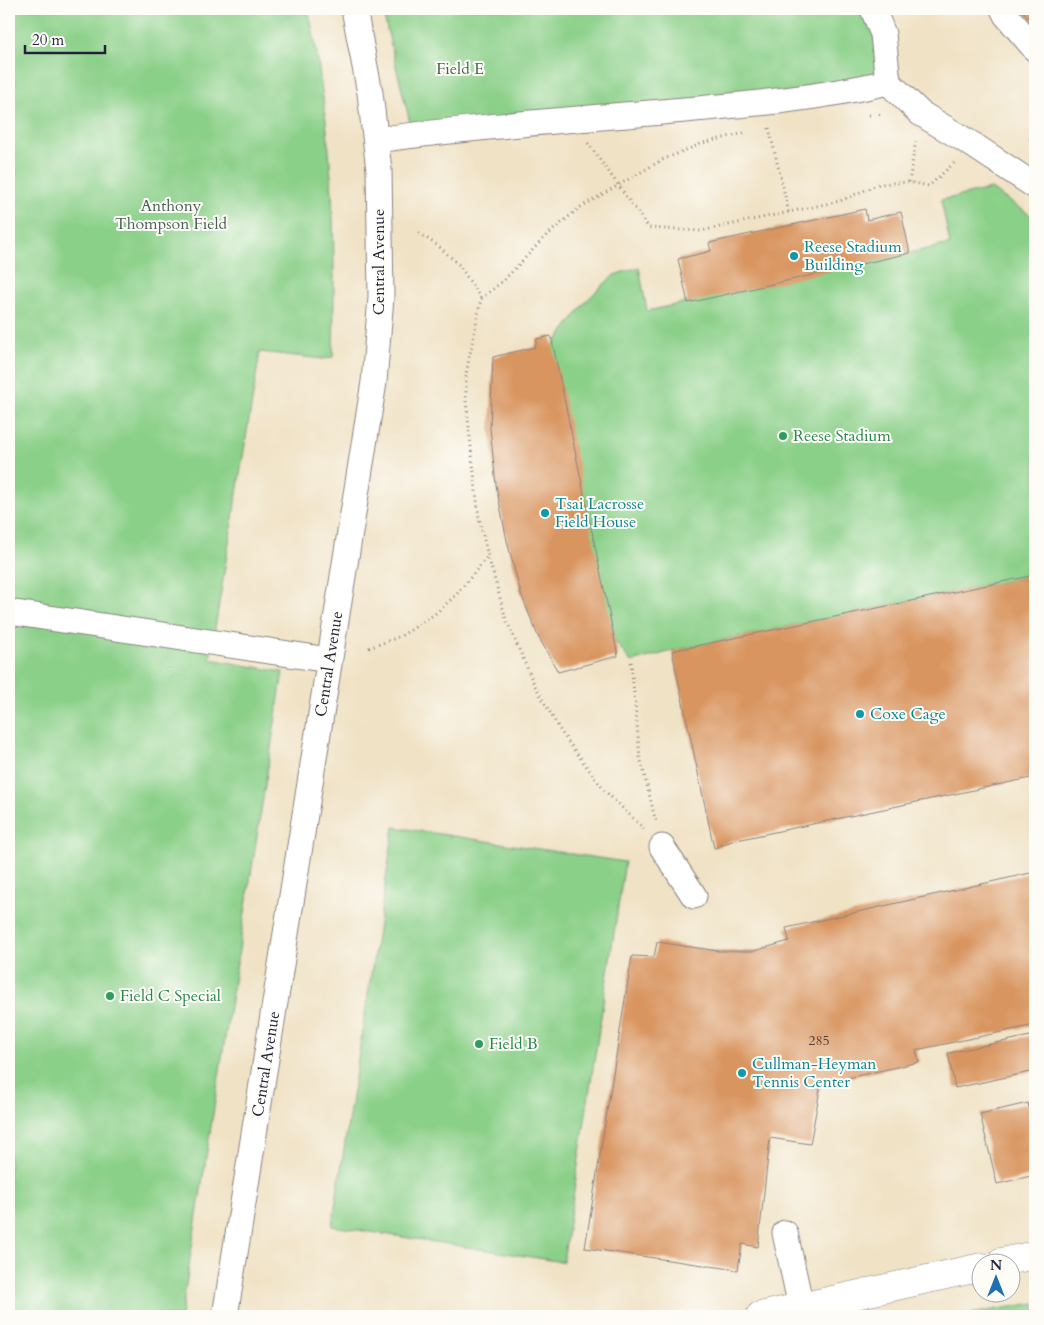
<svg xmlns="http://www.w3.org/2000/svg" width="1044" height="1325" font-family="Cardo,serif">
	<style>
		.green { fill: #8bd089; stroke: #567962 }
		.building { fill: #d99561 }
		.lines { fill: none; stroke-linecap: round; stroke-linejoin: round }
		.minor-casing { stroke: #898280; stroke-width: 27 }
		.highway-casing { stroke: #898280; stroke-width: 29 }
		.path { stroke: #898280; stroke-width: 3; stroke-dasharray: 1 4; stroke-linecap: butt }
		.minor { stroke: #fff; stroke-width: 25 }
		.highway { stroke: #fff; stroke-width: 28 }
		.culture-dot { fill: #0f9aa8; stroke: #fdfcf7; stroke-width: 2 }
		.leisure-dot { fill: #2e9e5b; stroke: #fdfcf7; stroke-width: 2 }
		.labels { text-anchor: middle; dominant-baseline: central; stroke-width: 4; stroke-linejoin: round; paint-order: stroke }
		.number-label { font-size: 14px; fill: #503f44 }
		.park-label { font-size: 16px; fill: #475f56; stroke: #fdfcf7 }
		.culture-label { font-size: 16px; fill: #0d838f; stroke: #fdfcf7; text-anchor: start }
		.street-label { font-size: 16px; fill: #22223b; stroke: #fdfcf7 }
		.leisure-label { font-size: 16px; fill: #27864d; stroke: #fdfcf7; text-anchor: start }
	</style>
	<rect width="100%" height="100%" fill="#fdfcf7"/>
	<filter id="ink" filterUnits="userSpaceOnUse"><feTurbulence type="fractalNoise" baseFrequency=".02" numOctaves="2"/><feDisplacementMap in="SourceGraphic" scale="10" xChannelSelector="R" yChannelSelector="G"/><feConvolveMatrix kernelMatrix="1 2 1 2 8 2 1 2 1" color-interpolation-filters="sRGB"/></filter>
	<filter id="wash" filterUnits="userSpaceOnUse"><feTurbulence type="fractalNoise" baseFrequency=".0096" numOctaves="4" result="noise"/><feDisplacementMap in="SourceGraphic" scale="20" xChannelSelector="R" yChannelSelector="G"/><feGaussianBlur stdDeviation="1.12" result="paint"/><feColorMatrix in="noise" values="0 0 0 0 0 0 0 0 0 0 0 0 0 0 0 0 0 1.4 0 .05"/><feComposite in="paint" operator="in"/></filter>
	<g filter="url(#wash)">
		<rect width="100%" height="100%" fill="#f0e2c5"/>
		<path class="green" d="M9,9H308C314,33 318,58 321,84C335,174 335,265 333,357L323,359L260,352L210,659L283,672L181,1316H9Z
			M382,9H864L888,82L413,135Z
			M991,189L1035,218V575L672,651L631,662L606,630L552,347L587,300L614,275L639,267L647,311L950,244L941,200Z
			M394,827L625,862L563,1262L332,1226Z
			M1035,1303V1316H957Z"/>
		<g id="blocks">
			<path class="building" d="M1021,9H1035V25Z
				M1035,138V148L1031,145Z
				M865,209L867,220L901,212L910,253L688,303L678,259L711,251L709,243Z
				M551,336L618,656L558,672L538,636L521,594L507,541L496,485L490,428L493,357L535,347L537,339Z
				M1035,575V777L732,841L714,848L672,651Z
				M1035,872V1025L916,1050L919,1062L821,1084L810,1144L770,1138L758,1247L742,1244L738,1270L585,1248L632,956L654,957L657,942L718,951H754L789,941L786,928Z
				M1035,1035V1071L955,1088L948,1053Z
				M1028,1103L1034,1128H1035V1175L997,1184L980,1114Z"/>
		</g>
	</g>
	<g filter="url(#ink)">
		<use href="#blocks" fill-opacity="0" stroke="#898280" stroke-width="1"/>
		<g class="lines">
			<g class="minor-casing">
				<path id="minor" d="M873,9L883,34L888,82L920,113L973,145L1035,186
					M1003,9L1006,15L1035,49
					M376,140C479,126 582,119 685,110C754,104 821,98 888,82
					M9,612L329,660
					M662,847L694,896
					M785,1233L801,1307
					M225,1316L374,382L381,297L379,170L370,93L354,9"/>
			</g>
			<g class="highway-casing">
				<path id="highway" d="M1001,1262L1035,1255
					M760,1316L982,1267"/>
			</g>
			<path class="path" d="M869,115L883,114
				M769,128L789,213
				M588,143L649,228L701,231L840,201L879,184L909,182L929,186L954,163
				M909,182L916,140
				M419,233L441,248L460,266L481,299
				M369,648L401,636L435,614L456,595L488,556
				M631,662L640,757L656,822
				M644,829L604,790L561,732L534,684L506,619L488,556L479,518L466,401V374L481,299L505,279L546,236L579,208L662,160L703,143L744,133"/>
			<use href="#minor" class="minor"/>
			<use href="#highway" class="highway"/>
		</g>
	</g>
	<g class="culture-dot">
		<circle cx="794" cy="256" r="5"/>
		<circle cx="545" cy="513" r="5"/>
		<circle cx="860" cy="714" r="5"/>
		<circle cx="742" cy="1073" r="5"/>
	</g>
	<g class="leisure-dot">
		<circle cx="783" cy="436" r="5"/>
		<circle cx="110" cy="996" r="5"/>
		<circle cx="479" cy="1044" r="5"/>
	</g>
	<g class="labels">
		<g class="number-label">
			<text x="819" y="1040">285</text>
		</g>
		<g class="park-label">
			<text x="460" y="69">Field E</text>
			<text x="171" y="206">Anthony<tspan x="171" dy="18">Thompson Field</tspan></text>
		</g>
		<g class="culture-label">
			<text x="804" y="247">Reese Stadium<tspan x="804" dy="18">Building</tspan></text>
			<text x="555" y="504">Tsai Lacrosse<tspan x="555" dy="18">Field House</tspan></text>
			<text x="870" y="714">Coxe Cage</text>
			<text x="752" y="1064">Cullman-Heyman<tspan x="752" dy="18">Tennis Center</tspan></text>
		</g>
		<g class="street-label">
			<text transform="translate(379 262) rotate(-90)">Central Avenue</text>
			<text transform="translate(329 664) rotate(-81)">Central Avenue</text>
			<text transform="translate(266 1064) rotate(-81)">Central Avenue</text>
		</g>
		<g class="leisure-label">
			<text x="793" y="436">Reese Stadium</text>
			<text x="120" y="996">Field C Special</text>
			<text x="489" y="1044">Field B</text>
		</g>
	</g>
	<rect width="1044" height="1325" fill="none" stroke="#fdfcf7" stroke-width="30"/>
	<g transform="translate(996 1278)"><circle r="24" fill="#fdfcf7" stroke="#a5a5ac"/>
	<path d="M0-4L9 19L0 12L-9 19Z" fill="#1f6fb2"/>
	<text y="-8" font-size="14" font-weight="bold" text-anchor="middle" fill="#22223b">N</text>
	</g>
	<path d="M25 45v8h80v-8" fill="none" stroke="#22223b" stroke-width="2.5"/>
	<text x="32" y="45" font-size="15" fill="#22223b" stroke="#fdfcf7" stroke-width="4" paint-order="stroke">20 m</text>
</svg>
